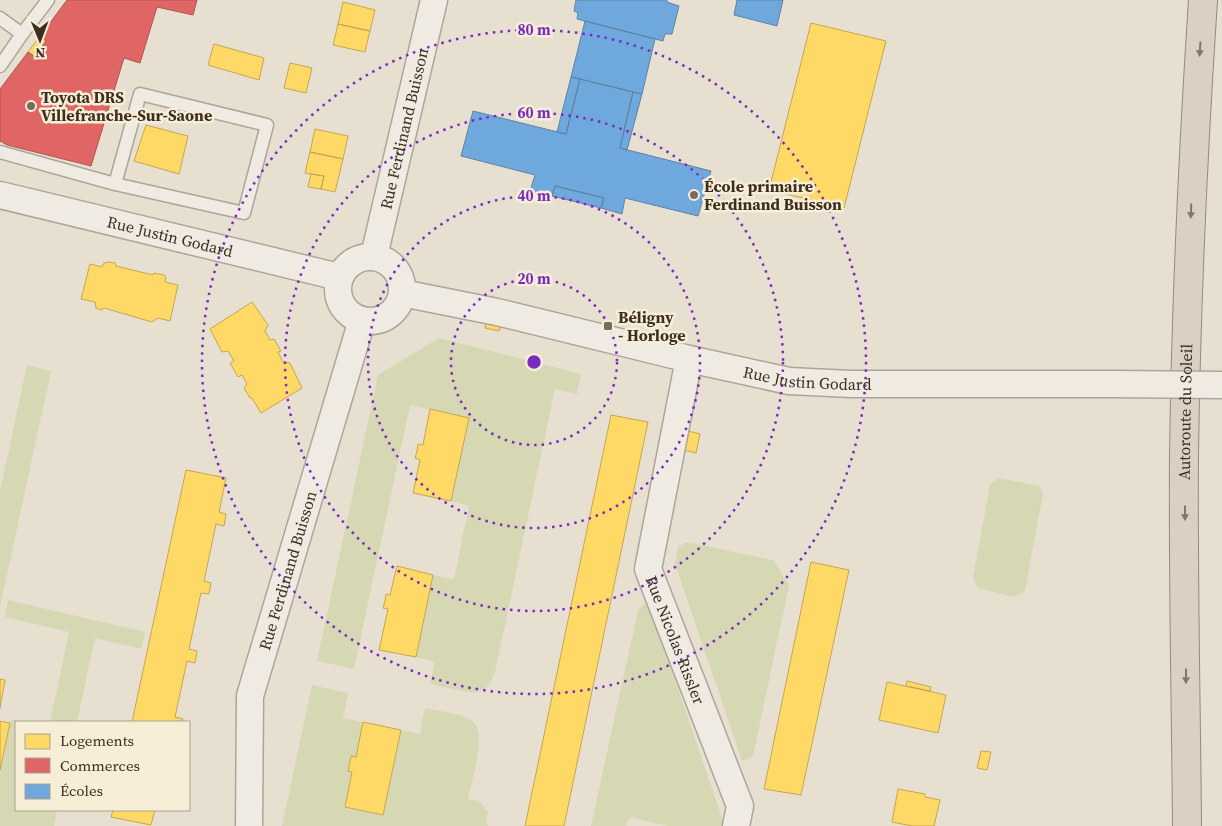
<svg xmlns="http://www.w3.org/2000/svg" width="1222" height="826" font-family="'Source Serif 4',serif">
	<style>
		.green { fill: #d6d7b3 }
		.homes { fill: #ffd966; stroke: #c5a651 }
		.shops { fill: #e06666; stroke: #af5551 }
		.schools { fill: #6fa8dc; stroke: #6083a4 }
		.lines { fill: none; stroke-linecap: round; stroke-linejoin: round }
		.lane-casing { stroke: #ada599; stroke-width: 15 }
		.street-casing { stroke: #ada599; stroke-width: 29 }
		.highway-casing { stroke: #928b80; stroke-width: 30 }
		.lane { stroke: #efebe3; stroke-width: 12 }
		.street { stroke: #efebe3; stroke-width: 26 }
		.highway { stroke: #dad1c2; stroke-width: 28 }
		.street-bridge-casing { stroke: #ada599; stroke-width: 29; stroke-linecap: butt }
		.street-bridge { stroke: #efebe3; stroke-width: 26 }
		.oneway { fill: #847769 }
		.ring { fill: none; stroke: #7b2cbf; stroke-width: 2.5; stroke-dasharray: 2.5 5 }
		.poi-dot { fill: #786c5e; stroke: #f7eed8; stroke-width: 2 }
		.labels { text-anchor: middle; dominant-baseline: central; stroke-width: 5; stroke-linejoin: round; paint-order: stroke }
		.poi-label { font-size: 16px; font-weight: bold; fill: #3d2e20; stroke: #f7eed8; text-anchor: start }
		.street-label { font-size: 16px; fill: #3d2e20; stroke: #f7eed8 }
		.centre { fill: #7b2cbf; stroke: #f7eed8; stroke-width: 2.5 }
		.ring-label { font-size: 15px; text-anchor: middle; font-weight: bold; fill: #7b2cbf; stroke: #f7eed8; stroke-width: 5; stroke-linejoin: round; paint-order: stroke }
	</style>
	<rect width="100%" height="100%" fill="#e7e0d1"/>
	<path class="green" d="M439,338L581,374L577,394L555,389L495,672L489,686L474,693L430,684L435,662L416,657L433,575L454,579L469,506L451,501L469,418L410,405L354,669L317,661L378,375Z
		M27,365L51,371L0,607V491Z
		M999,478L1040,486L1043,493L1025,591L1014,597L978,588L973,578L990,484Z
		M685,543H691L773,560L789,585L754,752L751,758L742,761L675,564L678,547Z
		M8,600L145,632L141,649L95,638L77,722H50L69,632L5,617Z
		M648,600L721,815L724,826H668L629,817L626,826H591L638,610Z
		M312,685L348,693L343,718L363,722L356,757L351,756L348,771L352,772L345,807L383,815L401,730L420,734L425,708C438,711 460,713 471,720C489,730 471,782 468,799L479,801L488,812L486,821L488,826H282Z
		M11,719L25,722H16V810H57L54,826H0V770Z"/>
	<path class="homes" d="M343,2L375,10L370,31L338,24Z
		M811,23L886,41L844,208L769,190Z
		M338,24L370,31L365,52L333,45Z
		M40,36L46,41L35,57L28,52Z
		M214,44L264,58L259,80L208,65Z
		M290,63L312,68L306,93L284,88Z
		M146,125L188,136L179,174L134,161Z
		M315,129L348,136L343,159L310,152Z
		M310,152L343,159L335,192L321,189L324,176L305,173Z
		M311,174L324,176L321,189L308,187Z
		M109,262L115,263L116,266L153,275L154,273L164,275L166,277L165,282L178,285L170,321L158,318L152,322L104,308L101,310L96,308L95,302L81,299L90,264L102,267L104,263Z
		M252,302L268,325L265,331L270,340L274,339L281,351L278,352L283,362L290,363L302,388L261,413L252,398H250L244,388L247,384L242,375L238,377L230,363L234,361L228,351L222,352L210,329Z
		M486,321L501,324L499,331L485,328Z
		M430,409L469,418L451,501L413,493L420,460L415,458L417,451L418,444L423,445Z
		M611,415L648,422L564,826H525Z
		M688,431L700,434L696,453L684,450Z
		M186,470L226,478L219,512L226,514L224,526L216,524L204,581L211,583L209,594L201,593L189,649L197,651L195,663L187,661L175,717L183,719L182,722H132Z
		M811,562L849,570L801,795L764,789Z
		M397,566L433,575L416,657L379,650L388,609L383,608L385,601L386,594L390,595Z
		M0,679L5,680L0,708Z
		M907,681L931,687L930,691L906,686Z
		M887,682L946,695L938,733L879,720Z
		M0,721L10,723L0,770Z
		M363,722L401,730L383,815L345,807L352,772L348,771L351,756L356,757Z
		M981,751L991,752L987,770L977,768Z
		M898,789L925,794V797L940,800L934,826H912L892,822Z
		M113,810H155L151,825L111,817Z"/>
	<path class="shops" d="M67,0H197L193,15L157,7L140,63L124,58L91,166L7,145L0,141V89L28,52L35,57L46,41L40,36Z"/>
	<path class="schools" d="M576,0H667V2L679,6L672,34H665L663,41L577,19L578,13L574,11Z
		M737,0H783L777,26L734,15Z
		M585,21L655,39L642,94L571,77Z
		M571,77L580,79L566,134L557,132Z
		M580,79L633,92L620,148L711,171L698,216L625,198L622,214L601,208L604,198L555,186L552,196L530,191L535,175L461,156L473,111L566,134Z
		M633,92L642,94L627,150L620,148Z
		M555,186L604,198L601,208L552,196Z"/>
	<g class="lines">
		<g class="lane-casing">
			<path id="lane" d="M0,18L22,34L48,0
				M0,66L22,34
				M0,152L115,184L244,213L267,125L140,94L115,184"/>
		</g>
		<g class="street-casing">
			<g id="street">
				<path id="s1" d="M0,195L339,277"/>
				<path id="s2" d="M374,256L434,0"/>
				<circle cx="370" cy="289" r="32"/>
				<path id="s3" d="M402,293L497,312L689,359L789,381L851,384H1114"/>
				<path id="s4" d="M689,359L648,569L740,806L736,826"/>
				<path id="s5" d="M249,826L250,696L362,320"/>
			</g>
		</g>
		<g class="highway-casing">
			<g id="highway">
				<path id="s6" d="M1187,826C1186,703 1183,579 1184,456C1186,304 1193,152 1203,0"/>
			</g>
		</g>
		<use href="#lane" class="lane"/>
		<use href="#street" class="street"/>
		<use href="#highway" class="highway"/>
		<g class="street-bridge-casing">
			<path id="street-bridge" d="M1114,384L1222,385"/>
		</g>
		<use href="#street-bridge" class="street-bridge"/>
	</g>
	<defs><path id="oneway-solid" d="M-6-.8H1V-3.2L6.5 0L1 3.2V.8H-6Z" transform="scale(1.25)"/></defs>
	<g class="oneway">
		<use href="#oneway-solid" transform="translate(1200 49) rotate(94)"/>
		<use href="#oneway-solid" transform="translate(1191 211) rotate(92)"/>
		<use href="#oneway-solid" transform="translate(1185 513) rotate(90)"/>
		<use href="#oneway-solid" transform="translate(1186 676) rotate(90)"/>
	</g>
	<g class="ring">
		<circle cx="534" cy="362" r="83"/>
		<circle cx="534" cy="362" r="166"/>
		<circle cx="534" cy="362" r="249"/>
		<circle cx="534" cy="362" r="332"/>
	</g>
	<g class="poi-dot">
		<circle cx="31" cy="106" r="5"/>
		<circle cx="694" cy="195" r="5"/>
		<rect x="603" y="321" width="10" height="10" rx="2.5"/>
	</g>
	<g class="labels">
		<g class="poi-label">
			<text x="41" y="97">Toyota DRS<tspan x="41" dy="18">Villefranche-Sur-Saone</tspan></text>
			<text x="704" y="186">École primaire<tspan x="704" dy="18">Ferdinand Buisson</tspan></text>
			<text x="618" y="317">Béligny<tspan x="618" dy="18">- Horloge</tspan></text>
		</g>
		<g class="street-label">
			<text stroke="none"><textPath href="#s2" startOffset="131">Rue Ferdinand Buisson</textPath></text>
			<text stroke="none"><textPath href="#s1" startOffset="175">Rue Justin Godard</textPath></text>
			<text stroke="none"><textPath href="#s3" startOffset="415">Rue Justin Godard</textPath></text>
			<text stroke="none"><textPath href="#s6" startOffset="414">Autoroute du Soleil</textPath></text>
			<text stroke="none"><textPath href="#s5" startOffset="261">Rue Ferdinand Buisson</textPath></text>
			<text stroke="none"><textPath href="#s4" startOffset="290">Rue Nicolas Rissler</textPath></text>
		</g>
	</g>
	<circle cx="534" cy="362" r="8" class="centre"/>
	<g class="ring-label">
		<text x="534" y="35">80 m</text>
		<text x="534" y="118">60 m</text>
		<text x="534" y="201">40 m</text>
		<text x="534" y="284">20 m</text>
	</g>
	<rect x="15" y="721" width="175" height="90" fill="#f7eed8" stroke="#ada18e"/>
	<rect x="25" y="734" width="25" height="15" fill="#ffd966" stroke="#ada18e"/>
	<text x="60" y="746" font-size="15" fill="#3d2e20">Logements</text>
	<rect x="25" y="758" width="25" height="15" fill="#e06666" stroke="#ada18e"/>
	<text x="60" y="771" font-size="15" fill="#3d2e20">Commerces</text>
	<rect x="25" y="784" width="25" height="15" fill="#6fa8dc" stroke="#ada18e"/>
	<text x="60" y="796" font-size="15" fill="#3d2e20">Écoles</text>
	<g transform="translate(40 40) rotate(179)" stroke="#f7eed8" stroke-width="4" paint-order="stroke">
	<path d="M0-4L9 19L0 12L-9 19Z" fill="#3d2e20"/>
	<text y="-8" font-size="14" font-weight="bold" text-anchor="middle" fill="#3d2e20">N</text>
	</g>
</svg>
